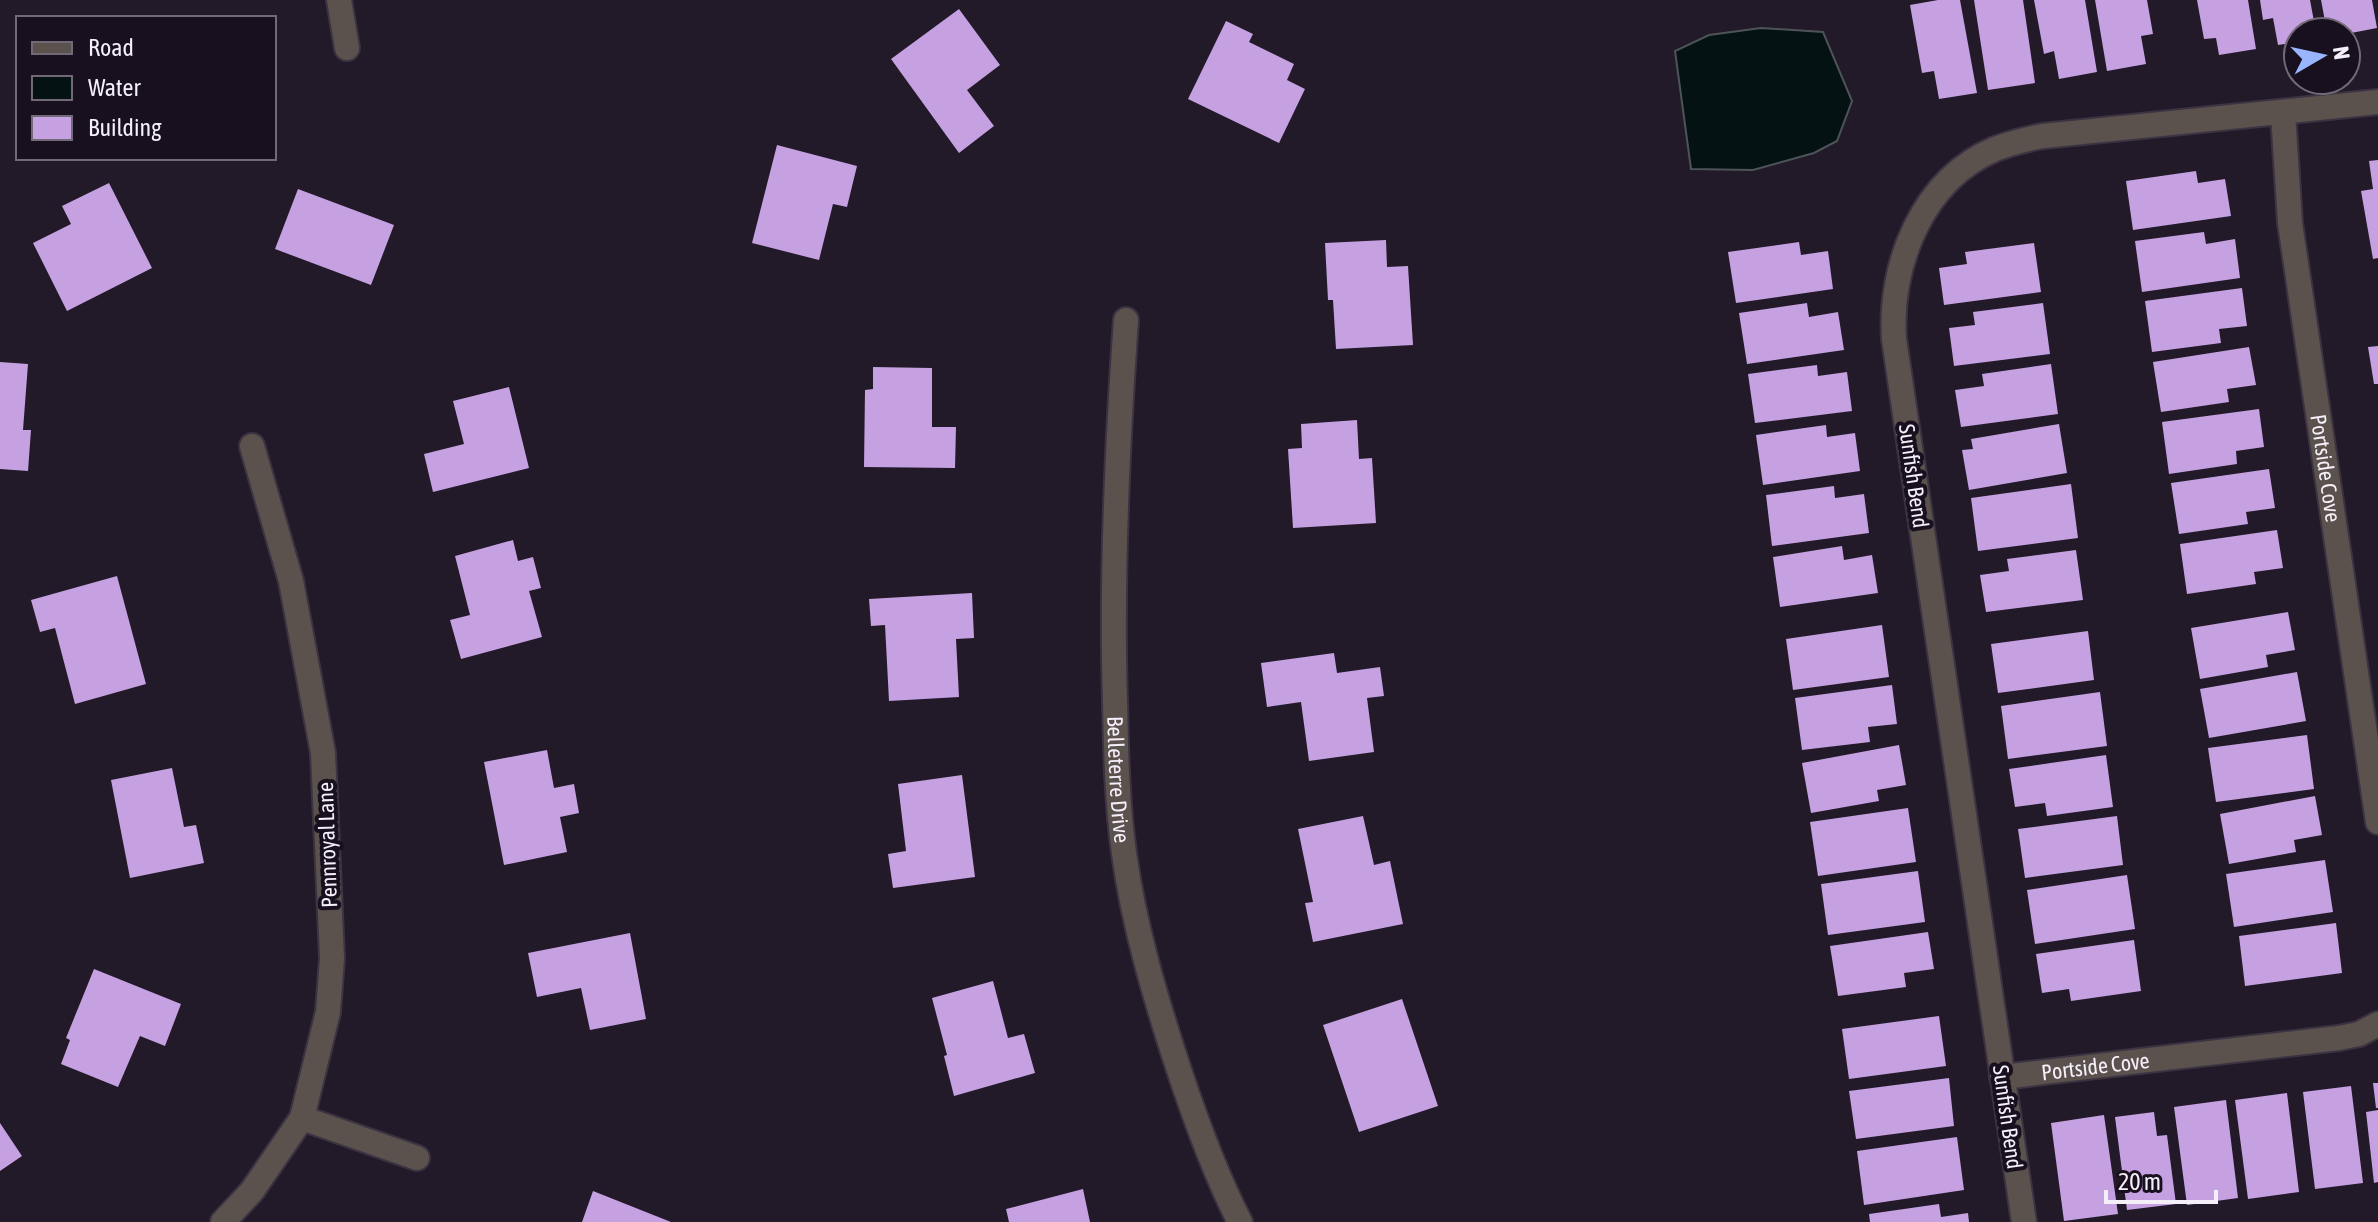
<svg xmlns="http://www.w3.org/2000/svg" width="2378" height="1222" font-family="'Asap Condensed',sans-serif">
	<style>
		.water { fill: #051213; stroke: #4d5458; stroke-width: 2 }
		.building { fill: #c5a1e1 }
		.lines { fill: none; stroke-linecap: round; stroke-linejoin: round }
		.street-casing { stroke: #3b3342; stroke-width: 28 }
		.street { stroke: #5b524d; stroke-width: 24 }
		.labels { text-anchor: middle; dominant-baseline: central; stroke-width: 8; stroke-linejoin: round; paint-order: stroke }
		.street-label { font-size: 22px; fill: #f5effa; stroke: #19101f }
	</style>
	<rect width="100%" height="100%" fill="#221929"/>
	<path class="water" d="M1761,28L1823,32L1852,101L1837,141L1814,153L1753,170L1691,169L1675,51L1709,35Z"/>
	<path class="building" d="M1938,0H1960L1977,93L1939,99L1934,71L1922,73L1910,5Z
		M1974,0H2023L2035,83L1988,90Z
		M2034,0H2085L2097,72L2059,79L2054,51L2044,54Z
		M2095,0H2147L2153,34L2141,36L2146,64L2107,71Z
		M2197,0H2248L2256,49L2219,55L2216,38L2204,39Z
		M2260,0H2310L2316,32H2298V42L2278,45L2273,18L2263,20Z
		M2321,0H2372L2377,28L2346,34L2327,32Z
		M959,9L1000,65L967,90L994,126L959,153L891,59Z
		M1226,21L1253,34L1249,42L1294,64L1287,80L1305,89L1279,143L1188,99Z
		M777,145L857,166L847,207L833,204L819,260L752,243Z
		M2378,160V258L2373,259L2361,191L2373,189L2369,161Z
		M2196,171L2198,183L2225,179L2231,216L2133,230L2126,181Z
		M109,183L152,268L67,311L33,243L71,224L62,206Z
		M298,189L394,225L371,285L275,249Z
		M2204,232L2206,244L2235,239L2240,278L2142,292L2135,241Z
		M1386,240L1387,267L1408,266L1413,345L1336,349L1333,300H1328L1325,243Z
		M1799,242L1801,255L1828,251L1833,289L1736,303L1728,252Z
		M2034,243L2041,292L1944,305L1939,268L1967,264L1965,252Z
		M2242,288L2247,326L2219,329L2221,343L2152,352L2145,301Z
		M1807,303L1809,317L1838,312L1844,350L1747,364L1739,313Z
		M2043,303L2050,354L1954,366L1949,328L1975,325L1973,312Z
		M2378,346V384H2374L2368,347Z
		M2249,347L2256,385L2227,389L2229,402L2161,412L2153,362Z
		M0,362L28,364L23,430H31L28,471L0,469Z
		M2051,364L2058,414L1961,427L1955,390L1984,386L1982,374Z
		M1817,365L1818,376L1847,372L1852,411L1755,423L1748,374Z
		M873,367L932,368V427H956L955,468L864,467L865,390L873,389Z
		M509,387L529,468L433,492L424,454L464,444L453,401Z
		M2259,409L2264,447L2236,451L2237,464L2169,474L2162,422Z
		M1357,420L1359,459L1372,458L1376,523L1293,528L1288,449L1302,448L1301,424Z
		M2059,424L2067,473L1969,490L1962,450L1973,449L1971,439Z
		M1826,425L1827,437L1855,433L1860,471L1763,485L1756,435Z
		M2269,469L2275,508L2246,512L2248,524L2179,534L2171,483Z
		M2071,484L2078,538L1978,551L1971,498Z
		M1834,486L1835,498L1864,494L1869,533L1772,546L1766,495Z
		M2277,530L2283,568L2254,572L2256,584L2187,594L2180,544Z
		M513,540L518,561L533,557L541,588L529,591L542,637L461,659L450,620L470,615L455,556Z
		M1842,546L1844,560L1872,555L1878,593L1780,607L1773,557Z
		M2076,550L2083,600L1986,612L1980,575L2009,571L2007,559Z
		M117,576L146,684L75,704L55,628L40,632L31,600Z
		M972,593L974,638L956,639L959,697L889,701L885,625L871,626L869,599Z
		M2288,612L2295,650L2266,655L2268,667L2200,679L2191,628Z
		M1882,625L1889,677L1793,690L1786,639Z
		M2088,631L2094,680L1998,693L1991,644Z
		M1334,653L1337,673L1380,667L1384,696L1367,698L1374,752L1309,761L1301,702L1267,707L1261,663Z
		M2297,672L2306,721L2209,738L2200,689Z
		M1892,685L1897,724L1868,727L1870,742L1802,750L1795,698Z
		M2100,692L2107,746L2008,759L2001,706Z
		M2307,735L2314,789L2216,802L2208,748Z
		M1899,745L1906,785L1877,790L1879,801L1811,813L1802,763Z
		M547,750L554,788L574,784L579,813L560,817L567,852L504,865L484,762Z
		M2106,755L2113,807L2047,816L2045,803L2015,807L2009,769Z
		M172,768L184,827L196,825L204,863L130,878L111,780Z
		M962,775L975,877L893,888L888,854L906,851L898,784Z
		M2315,796L2322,835L2294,840L2296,852L2229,864L2220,814Z
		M1908,808L1916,862L1818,876L1810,822Z
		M1363,816L1374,865L1390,861L1403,924L1313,942L1305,903L1313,902L1298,829Z
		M2117,816L2123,865L2025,878L2018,829Z
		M2325,860L2333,912L2234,927L2226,874Z
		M1918,871L1925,922L1828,935L1821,884Z
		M2127,875L2135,929L2035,944L2027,890Z
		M2336,923L2342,973L2245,986L2239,936Z
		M1928,932L1934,969L1904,973L1906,987L1838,996L1830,946Z
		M630,933L646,1019L590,1030L581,988L537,997L528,953Z
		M2134,940L2141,991L2071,1001L2069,989L2042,993L2036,954Z
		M94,969L181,1004L165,1046L140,1036L118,1087L61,1064L70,1040L66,1038Z
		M993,981L1008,1038L1024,1034L1035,1073L954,1096L944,1056L947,1055L932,998Z
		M1402,999L1438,1106L1359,1132L1323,1025Z
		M1939,1016L1946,1066L1849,1079L1842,1029Z
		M1949,1078L1954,1126L1856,1139L1849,1091Z
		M2373,1083H2378V1108H2376Z
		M2351,1086L2363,1183L2315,1189L2303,1092Z
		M2287,1093L2299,1192L2248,1199L2235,1100Z
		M2226,1100L2238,1198L2187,1205L2174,1107Z
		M2378,1110V1182L2374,1183L2366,1112Z
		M2154,1112L2157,1136L2167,1135L2176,1204L2127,1210L2115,1117Z
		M2104,1115L2118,1214L2064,1221L2051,1123Z
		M0,1123L22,1156L0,1171Z
		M1957,1137L1964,1190L1864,1205L1857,1151Z
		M1083,1189L1090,1222H1009L1006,1209Z
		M593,1191L671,1222H582Z
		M1939,1204L1941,1217L1968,1213L1969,1222H1870L1869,1214Z"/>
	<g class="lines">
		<g class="street-casing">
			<g id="street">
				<path d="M339,0L347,48"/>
				<path id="s1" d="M2283,113L2290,223L2378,822"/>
				<path id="s2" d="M1126,320C1117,447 1111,574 1115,702C1116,751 1117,803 1124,853C1134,927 1156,1000 1179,1070C1196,1121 1215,1174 1240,1222"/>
				<path id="s3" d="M2002,1077L2339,1038L2359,1034L2378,1024"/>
				<path d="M302,1118L417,1158"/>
				<path d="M223,1222L252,1191L302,1118L328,1012L332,958L323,753L291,581L252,446"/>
				<path d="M2024,1222L1894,339C1889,265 1922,180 1995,149C2011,143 2027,139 2043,136L2378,102"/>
			</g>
		</g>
		<use href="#street" class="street"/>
	</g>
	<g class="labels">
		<g class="street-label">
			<text stroke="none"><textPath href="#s1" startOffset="358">Portside Cove</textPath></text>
			<text transform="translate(1914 476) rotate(82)">Sunfish Bend</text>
			<text stroke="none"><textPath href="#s2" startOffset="460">Belleterre Drive</textPath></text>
			<text transform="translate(327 845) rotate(-92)">Pennroyal Lane</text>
			<text stroke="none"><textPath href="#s3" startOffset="94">Portside Cove</textPath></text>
			<text transform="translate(2008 1117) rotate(82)">Sunfish Bend</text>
		</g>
	</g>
	<rect x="16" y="16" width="260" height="144" fill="#19101f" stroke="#716977" stroke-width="2"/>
	<rect x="32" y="42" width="40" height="12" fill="#5b524d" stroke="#716977" stroke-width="2"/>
	<text x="88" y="56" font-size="24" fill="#f5effa">Road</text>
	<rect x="32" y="76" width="40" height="24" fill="#051213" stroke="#716977" stroke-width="2"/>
	<text x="88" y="96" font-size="24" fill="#f5effa">Water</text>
	<rect x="32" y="116" width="40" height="24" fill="#c5a1e1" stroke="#716977" stroke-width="2"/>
	<text x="88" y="136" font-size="24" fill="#f5effa">Building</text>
	<g transform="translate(2322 56) rotate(81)"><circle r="38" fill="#19101f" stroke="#716977" stroke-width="2"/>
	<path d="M0-6L14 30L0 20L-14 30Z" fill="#98b5fd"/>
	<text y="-12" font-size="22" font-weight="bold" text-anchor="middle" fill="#f5effa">N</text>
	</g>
	<path d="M2106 1190v12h110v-12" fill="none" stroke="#f5effa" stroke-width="4"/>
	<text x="2118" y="1190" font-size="24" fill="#f5effa" stroke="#19101f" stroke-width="6" paint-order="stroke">20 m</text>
</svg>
